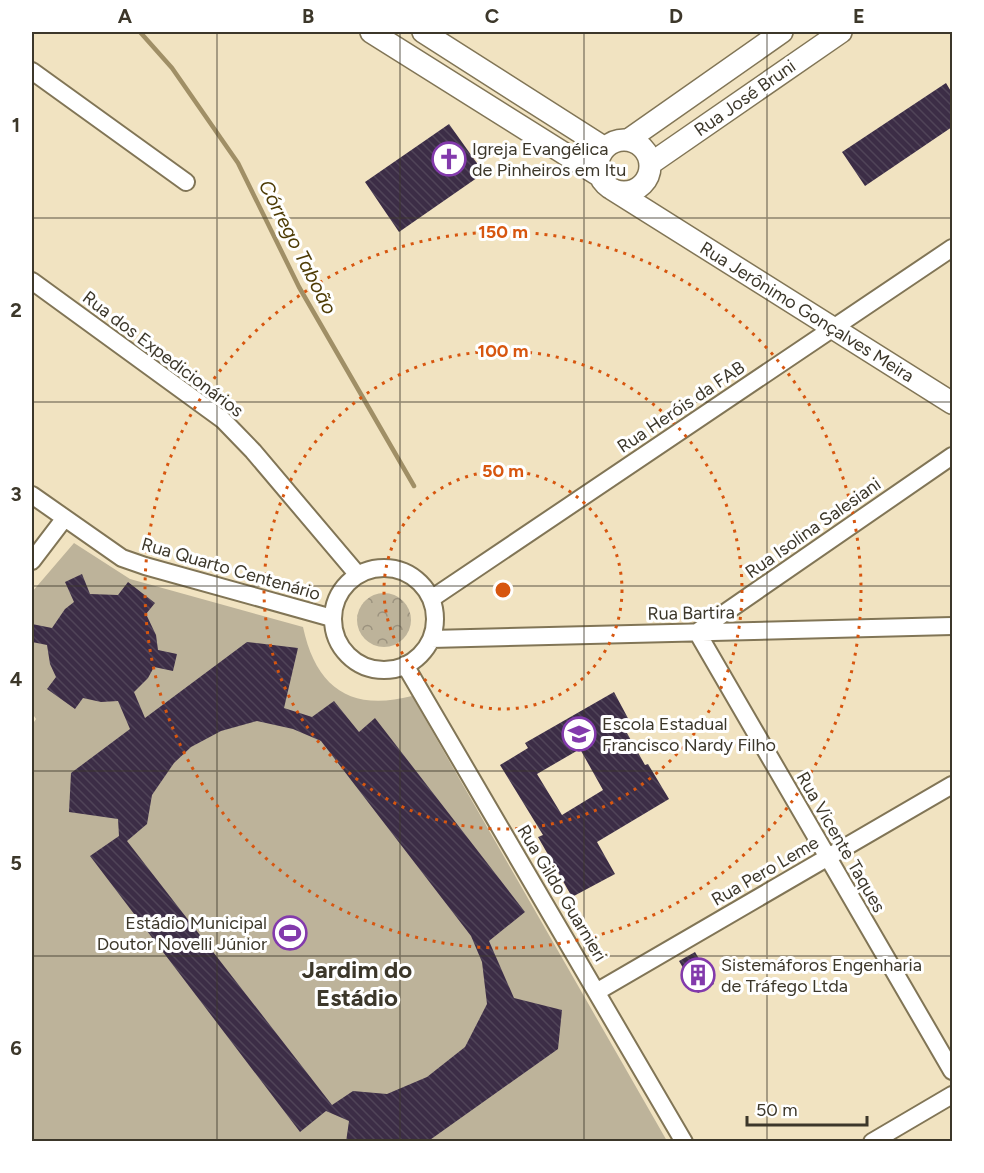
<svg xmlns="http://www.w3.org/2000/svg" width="984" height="1173" font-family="Figtree,sans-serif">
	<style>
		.grass { fill: #bdb39a }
		.park { fill: url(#park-crowns) }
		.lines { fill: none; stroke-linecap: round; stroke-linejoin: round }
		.stream { stroke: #a08f66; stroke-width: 4.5 }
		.building { fill: url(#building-back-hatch); fill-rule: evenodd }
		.minor-casing { stroke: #817556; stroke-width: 20 }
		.tertiary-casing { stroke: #817556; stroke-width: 24 }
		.minor { stroke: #fff; stroke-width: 16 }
		.tertiary { stroke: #fff; stroke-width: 21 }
		.grid { fill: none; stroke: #3c372a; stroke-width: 1.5; stroke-opacity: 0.55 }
		.ring { fill: none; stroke: #d7560f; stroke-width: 3; stroke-dasharray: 3 6 }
		.labels { text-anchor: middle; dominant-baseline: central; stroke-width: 6; stroke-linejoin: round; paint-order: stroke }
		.street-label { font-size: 18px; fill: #3c372a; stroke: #fff }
		.poi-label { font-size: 18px; fill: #3c372a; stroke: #fff; text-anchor: start }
		.water-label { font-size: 20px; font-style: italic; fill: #4e3c05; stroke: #fff }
		.district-label { font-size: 24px; font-weight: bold; fill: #3c372a; stroke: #fff }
		.centre { fill: #d7560f; stroke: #fff; stroke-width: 3 }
		.ring-label { font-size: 18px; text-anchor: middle; font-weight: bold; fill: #d7560f; stroke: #fff; stroke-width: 6; stroke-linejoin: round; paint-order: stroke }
		.neatline { fill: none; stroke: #3c372a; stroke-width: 2 }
		.grid-label { font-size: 20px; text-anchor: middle; font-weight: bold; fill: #3c372a }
	</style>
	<defs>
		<pattern id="park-crowns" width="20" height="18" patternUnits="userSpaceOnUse" patternTransform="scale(1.5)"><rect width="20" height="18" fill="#bdb39a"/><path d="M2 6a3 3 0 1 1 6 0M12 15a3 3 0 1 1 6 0" fill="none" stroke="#9b927e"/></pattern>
		<pattern id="building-back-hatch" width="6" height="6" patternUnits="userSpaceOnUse" patternTransform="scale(1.5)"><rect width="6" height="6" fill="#3c2d46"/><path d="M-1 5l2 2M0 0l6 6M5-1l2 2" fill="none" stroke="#504458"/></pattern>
	</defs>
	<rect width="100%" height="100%" fill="#f1e3c1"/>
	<path class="grass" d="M74,543L130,579L303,627C316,688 351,712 412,696L667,1141L32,1142V725L36,719L32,713V592Z"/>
	<path class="park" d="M357 620a27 27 0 1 1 54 0a27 27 0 1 1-54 0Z"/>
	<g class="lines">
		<path class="stream" d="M140,32L172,68L238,163L299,287L414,486"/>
	</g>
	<path class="building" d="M946,83L952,93V127L865,186L842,152Z
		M449,124L484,173L399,232L365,182Z
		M82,574L90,594L118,595L128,582L155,603L146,614L156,635L158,650L177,654L173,671L154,667L148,678L134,692L145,718L247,642L298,648L284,708L312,717L334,701L359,732L375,718L525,912L489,941L514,998L562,1010L558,1049L427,1142H346L349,1121L326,1111L300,1132L90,856L119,836L118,819L69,812L71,773L130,729L118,701L101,702L83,698L75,709L47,689L56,677L50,664L47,645L32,642V624L52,628L65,609L74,602L65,582ZM257,721L293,729L321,741L471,936L482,962L487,1004L465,1047L427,1077L387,1094L353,1091L332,1105L127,841L147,824L152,795L174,763L191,747L221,731Z
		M614,692L630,722L623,726L645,765L648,764L669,799L597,842L615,874L572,897L538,837L543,835L500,765L528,748L525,743ZM580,749L603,790L562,815L537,774Z
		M695,952L714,984L698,993L679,961Z"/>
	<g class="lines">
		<g class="minor-casing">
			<path id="minor" d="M32,71L186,182
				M32,281L223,420L253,451L358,575
				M952,456L697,632L952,1071
				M32,495L122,558L145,566L332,618
				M32,561L64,519
				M333 619a51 51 0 1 1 102 0a51 51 0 1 1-102 0Z
				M431,599L952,248
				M431,639L952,626
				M405,665L684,1142
				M598,991L952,785
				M872,1142L952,1095"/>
		</g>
		<g class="tertiary-casing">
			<path id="tertiary" d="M371,32L600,176
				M423,32L605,148
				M598 166a26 26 0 1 1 52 0a26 26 0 1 1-52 0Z
				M628,140L782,32
				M650,164L841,32
				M612,189L952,403"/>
		</g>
		<use href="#minor" class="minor"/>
		<use href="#tertiary" class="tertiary"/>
	</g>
	<path class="grid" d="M217,32V1142M400,32V1142M584,32V1142M767,32V1142M32,218H952M32,402H952M32,586H952M32,771H952M32,956H952"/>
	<g class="ring">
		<circle cx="503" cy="590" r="119"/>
		<circle cx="503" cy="590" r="239"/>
		<circle cx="503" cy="590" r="358"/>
	</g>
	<defs>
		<g id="church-ring" transform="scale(1.725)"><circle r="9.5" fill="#fff" stroke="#833aac" stroke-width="1.5"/><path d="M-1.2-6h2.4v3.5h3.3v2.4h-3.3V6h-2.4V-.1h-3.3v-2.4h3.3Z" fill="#833aac"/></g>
		<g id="school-ring" transform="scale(1.725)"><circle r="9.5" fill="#fff" stroke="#833aac" stroke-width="1.5"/><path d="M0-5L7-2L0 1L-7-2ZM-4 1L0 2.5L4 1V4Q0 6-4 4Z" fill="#833aac"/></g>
		<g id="stadium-ring" transform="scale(1.725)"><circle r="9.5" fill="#fff" stroke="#833aac" stroke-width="1.5"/><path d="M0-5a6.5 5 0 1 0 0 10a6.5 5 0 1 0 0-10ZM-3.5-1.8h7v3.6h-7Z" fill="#833aac"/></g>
		<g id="building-ring" transform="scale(1.725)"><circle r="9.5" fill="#fff" stroke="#833aac" stroke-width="1.5"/><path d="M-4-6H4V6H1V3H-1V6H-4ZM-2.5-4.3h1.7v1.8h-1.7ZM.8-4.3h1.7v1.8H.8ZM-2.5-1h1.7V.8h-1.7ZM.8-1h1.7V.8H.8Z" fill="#833aac"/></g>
	</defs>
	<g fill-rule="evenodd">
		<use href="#church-ring" x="449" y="159"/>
		<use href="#school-ring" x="579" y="734"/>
		<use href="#stadium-ring" x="290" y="933"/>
		<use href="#building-ring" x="698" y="975"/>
	</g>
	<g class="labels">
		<g class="street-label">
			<text transform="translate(745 98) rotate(-35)">Rua José Bruni</text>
			<text transform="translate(807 312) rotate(32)">Rua Jerônimo Gonçalves Meira</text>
			<text transform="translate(163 354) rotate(37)">Rua dos Expedicionários</text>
			<text transform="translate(681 407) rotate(-34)">Rua Heróis da FAB</text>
			<text transform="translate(813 528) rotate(-35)">Rua Isolina Salesiani</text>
			<text transform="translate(231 569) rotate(16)">Rua Quarto Centenário</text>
			<text transform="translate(691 613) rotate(-1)">Rua Bartira</text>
			<text transform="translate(841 842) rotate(60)">Rua Vicente Taques</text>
			<text transform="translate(765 871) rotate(-30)">Rua Pero Leme</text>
			<text transform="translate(562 893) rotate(59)">Rua Gildo Guarnieri</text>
		</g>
		<g class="poi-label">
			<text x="472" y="149">Igreja Evangélica<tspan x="472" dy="21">de Pinheiros em Itu</tspan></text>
			<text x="602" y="724">Escola Estadual<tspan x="602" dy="21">Francisco Nardy Filho</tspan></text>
			<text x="267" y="923" text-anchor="end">Estádio Municipal<tspan x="267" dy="21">Doutor Novelli Júnior</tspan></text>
			<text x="721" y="965">Sistemáforos Engenharia<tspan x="721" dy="21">de Tráfego Ltda</tspan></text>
		</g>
		<g class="water-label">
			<text transform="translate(298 247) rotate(63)">Córrego Taboão</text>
		</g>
		<g class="district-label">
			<text x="357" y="969">Jardim do<tspan x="357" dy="28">Estádio</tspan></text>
		</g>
	</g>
	<circle cx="503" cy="590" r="9" class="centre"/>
	<g class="ring-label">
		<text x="503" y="238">150 m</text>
		<text x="503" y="357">100 m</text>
		<text x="503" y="477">50 m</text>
	</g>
	<rect width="984" height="1173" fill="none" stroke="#ffffff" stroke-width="66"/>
	<path d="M747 1116v9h120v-9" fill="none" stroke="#3c372a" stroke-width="3"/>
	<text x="756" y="1116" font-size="18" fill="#3c372a" stroke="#ffffff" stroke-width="4.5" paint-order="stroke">50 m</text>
	<rect x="33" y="33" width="918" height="1107" class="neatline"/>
	<g class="grid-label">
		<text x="125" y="23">A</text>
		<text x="308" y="23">B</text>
		<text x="492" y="23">C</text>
		<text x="676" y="23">D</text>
		<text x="859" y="23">E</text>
		<text x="16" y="132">1</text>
		<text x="16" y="317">2</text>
		<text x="16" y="501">3</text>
		<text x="16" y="686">4</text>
		<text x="16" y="870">5</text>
		<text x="16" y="1055">6</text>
	</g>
</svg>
